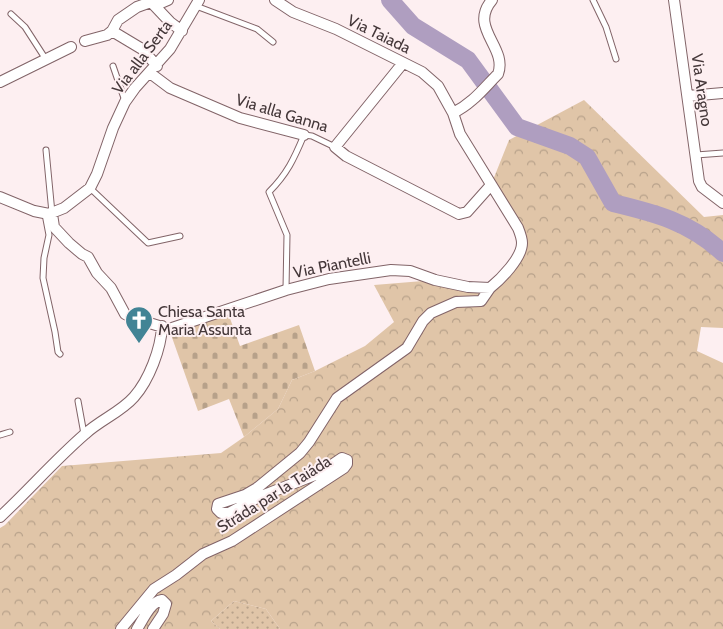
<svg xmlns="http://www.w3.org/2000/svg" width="723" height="629" font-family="Cabin,sans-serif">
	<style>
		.grass { fill: url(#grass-dots) }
		.forest { fill: url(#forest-crowns) }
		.cemetery { fill: url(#cemetery-stones) }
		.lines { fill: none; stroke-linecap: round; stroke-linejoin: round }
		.river { stroke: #af9ec0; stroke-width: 18 }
		.lane-casing { stroke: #826468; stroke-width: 7 }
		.street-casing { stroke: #826468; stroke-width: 12 }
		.lane { stroke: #fff; stroke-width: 5 }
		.street { stroke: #fff; stroke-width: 10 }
		.labels { text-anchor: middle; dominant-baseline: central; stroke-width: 4; stroke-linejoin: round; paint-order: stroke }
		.street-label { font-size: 16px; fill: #443739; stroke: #fdeff1 }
		.poi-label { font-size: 16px; fill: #443739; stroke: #fdeff1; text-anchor: start }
	</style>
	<defs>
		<pattern id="grass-dots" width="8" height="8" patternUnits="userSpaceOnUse" patternTransform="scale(1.25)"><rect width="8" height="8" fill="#e0c5a8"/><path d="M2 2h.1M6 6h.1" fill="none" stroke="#b7a18a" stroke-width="1.8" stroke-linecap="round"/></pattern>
		<pattern id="forest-crowns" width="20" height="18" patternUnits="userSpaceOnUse" patternTransform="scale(1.25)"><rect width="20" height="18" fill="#e0c5a8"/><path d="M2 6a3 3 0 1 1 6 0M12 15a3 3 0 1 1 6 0" fill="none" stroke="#b7a18a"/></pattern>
		<pattern id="cemetery-stones" width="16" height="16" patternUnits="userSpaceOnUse" patternTransform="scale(1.25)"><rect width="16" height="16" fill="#e0c5a8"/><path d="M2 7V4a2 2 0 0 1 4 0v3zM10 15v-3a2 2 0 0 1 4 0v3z" fill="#b7a18a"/></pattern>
	</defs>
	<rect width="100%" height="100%" fill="#fdeff1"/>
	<path class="grass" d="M234,601L266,609L280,629H220L211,621Z"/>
	<path class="forest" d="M584,100L704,217L723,215V328L701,327L697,351L723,363V629H280L266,609L234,601L211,621L220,629H0V528L5,525L62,466L221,453L244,437L278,409L292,380L315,371L365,346L394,322L374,285L435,280L490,288L522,245L491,185L509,140Z"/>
	<path class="cemetery" d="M227,310L240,346L299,325L315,371L292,380L278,409L244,437L229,399L198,411L169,329Z"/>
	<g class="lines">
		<path class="river" d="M390,0L413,26L468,60L517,127L570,146L587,157L613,203C655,213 690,222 723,253"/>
		<g class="lane-casing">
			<path id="lane" d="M593,0L606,27L616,59
				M196,6L257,29L273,42
				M11,14L25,27L45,58
				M113,66L125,101
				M46,150L52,213
				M696,155L723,153
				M90,188L148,243L180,236
				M45,214L49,235L44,258L43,278L55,332L58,352L60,354
				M286,289L287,235L269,192C287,174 294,159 304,135L312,136L335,147
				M78,401L84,434
				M0,435L10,432"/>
		</g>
		<g class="street-casing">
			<path id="street" d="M275,0L293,12L336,29L422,72L438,86L453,113C472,104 484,88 498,74C508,47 468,28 492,0
				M674,0L699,181L702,187L723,203
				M152,3L170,22L182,31
				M112,31L142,49L157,66
				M85,41L107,35L112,31L118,20L137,7L148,3H161L168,0
				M403,63L335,147L346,156L459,214L467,212L491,185
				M150,73L170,88L240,118L304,135
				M0,82L71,47
				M688,96L723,93
				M0,197L34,211L49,214L64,208L90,188L97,174L113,128L125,102L135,88L170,49L199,0
				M52,214L54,227L69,243L82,254L88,257L97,273L111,288L125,314L133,318L169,329L286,290L329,279L391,270L410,271L435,280L468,287L490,288C501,279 522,258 522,243C522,238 520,233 518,228L460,134L453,113
				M0,517C29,490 55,460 85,434C100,420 121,412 134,397C149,380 161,349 162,326
				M121,629L154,589L176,575L203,554L232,541L344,468L347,464V460L342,458L320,473L259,497L229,513H221L217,509L218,504L245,495L257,488L300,453L309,442L337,398L407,348L423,321L431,313L456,302L481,301L490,288
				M137,629C143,620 150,602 162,600L166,604L163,614L153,629"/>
		</g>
		<use href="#lane" class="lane"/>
		<use href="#street" class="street"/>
	</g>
	<defs>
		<g id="church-pin" transform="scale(1.4375)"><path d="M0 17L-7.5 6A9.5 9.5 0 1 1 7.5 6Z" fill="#428495" stroke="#fdeff1"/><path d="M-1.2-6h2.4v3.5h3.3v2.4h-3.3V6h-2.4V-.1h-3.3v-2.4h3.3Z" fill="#fff"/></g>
	</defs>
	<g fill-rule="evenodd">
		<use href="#church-pin" x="139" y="320"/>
	</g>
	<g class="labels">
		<g class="street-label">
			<text transform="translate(379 34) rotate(26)">Via Taiada</text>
			<text transform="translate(142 57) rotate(-53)">Via alla Serta</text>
			<text transform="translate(702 90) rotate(82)">Via Aragno</text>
			<text transform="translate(282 113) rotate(17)">Via alla Ganna</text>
			<text transform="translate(332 265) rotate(-11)">Via Piantelli</text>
			<text transform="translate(274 494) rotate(-32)">Stráda par la Taiáda</text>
		</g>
		<g class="poi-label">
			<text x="158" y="311">Chiesa Santa<tspan x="158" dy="18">Maria Assunta</tspan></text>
		</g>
	</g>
</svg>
